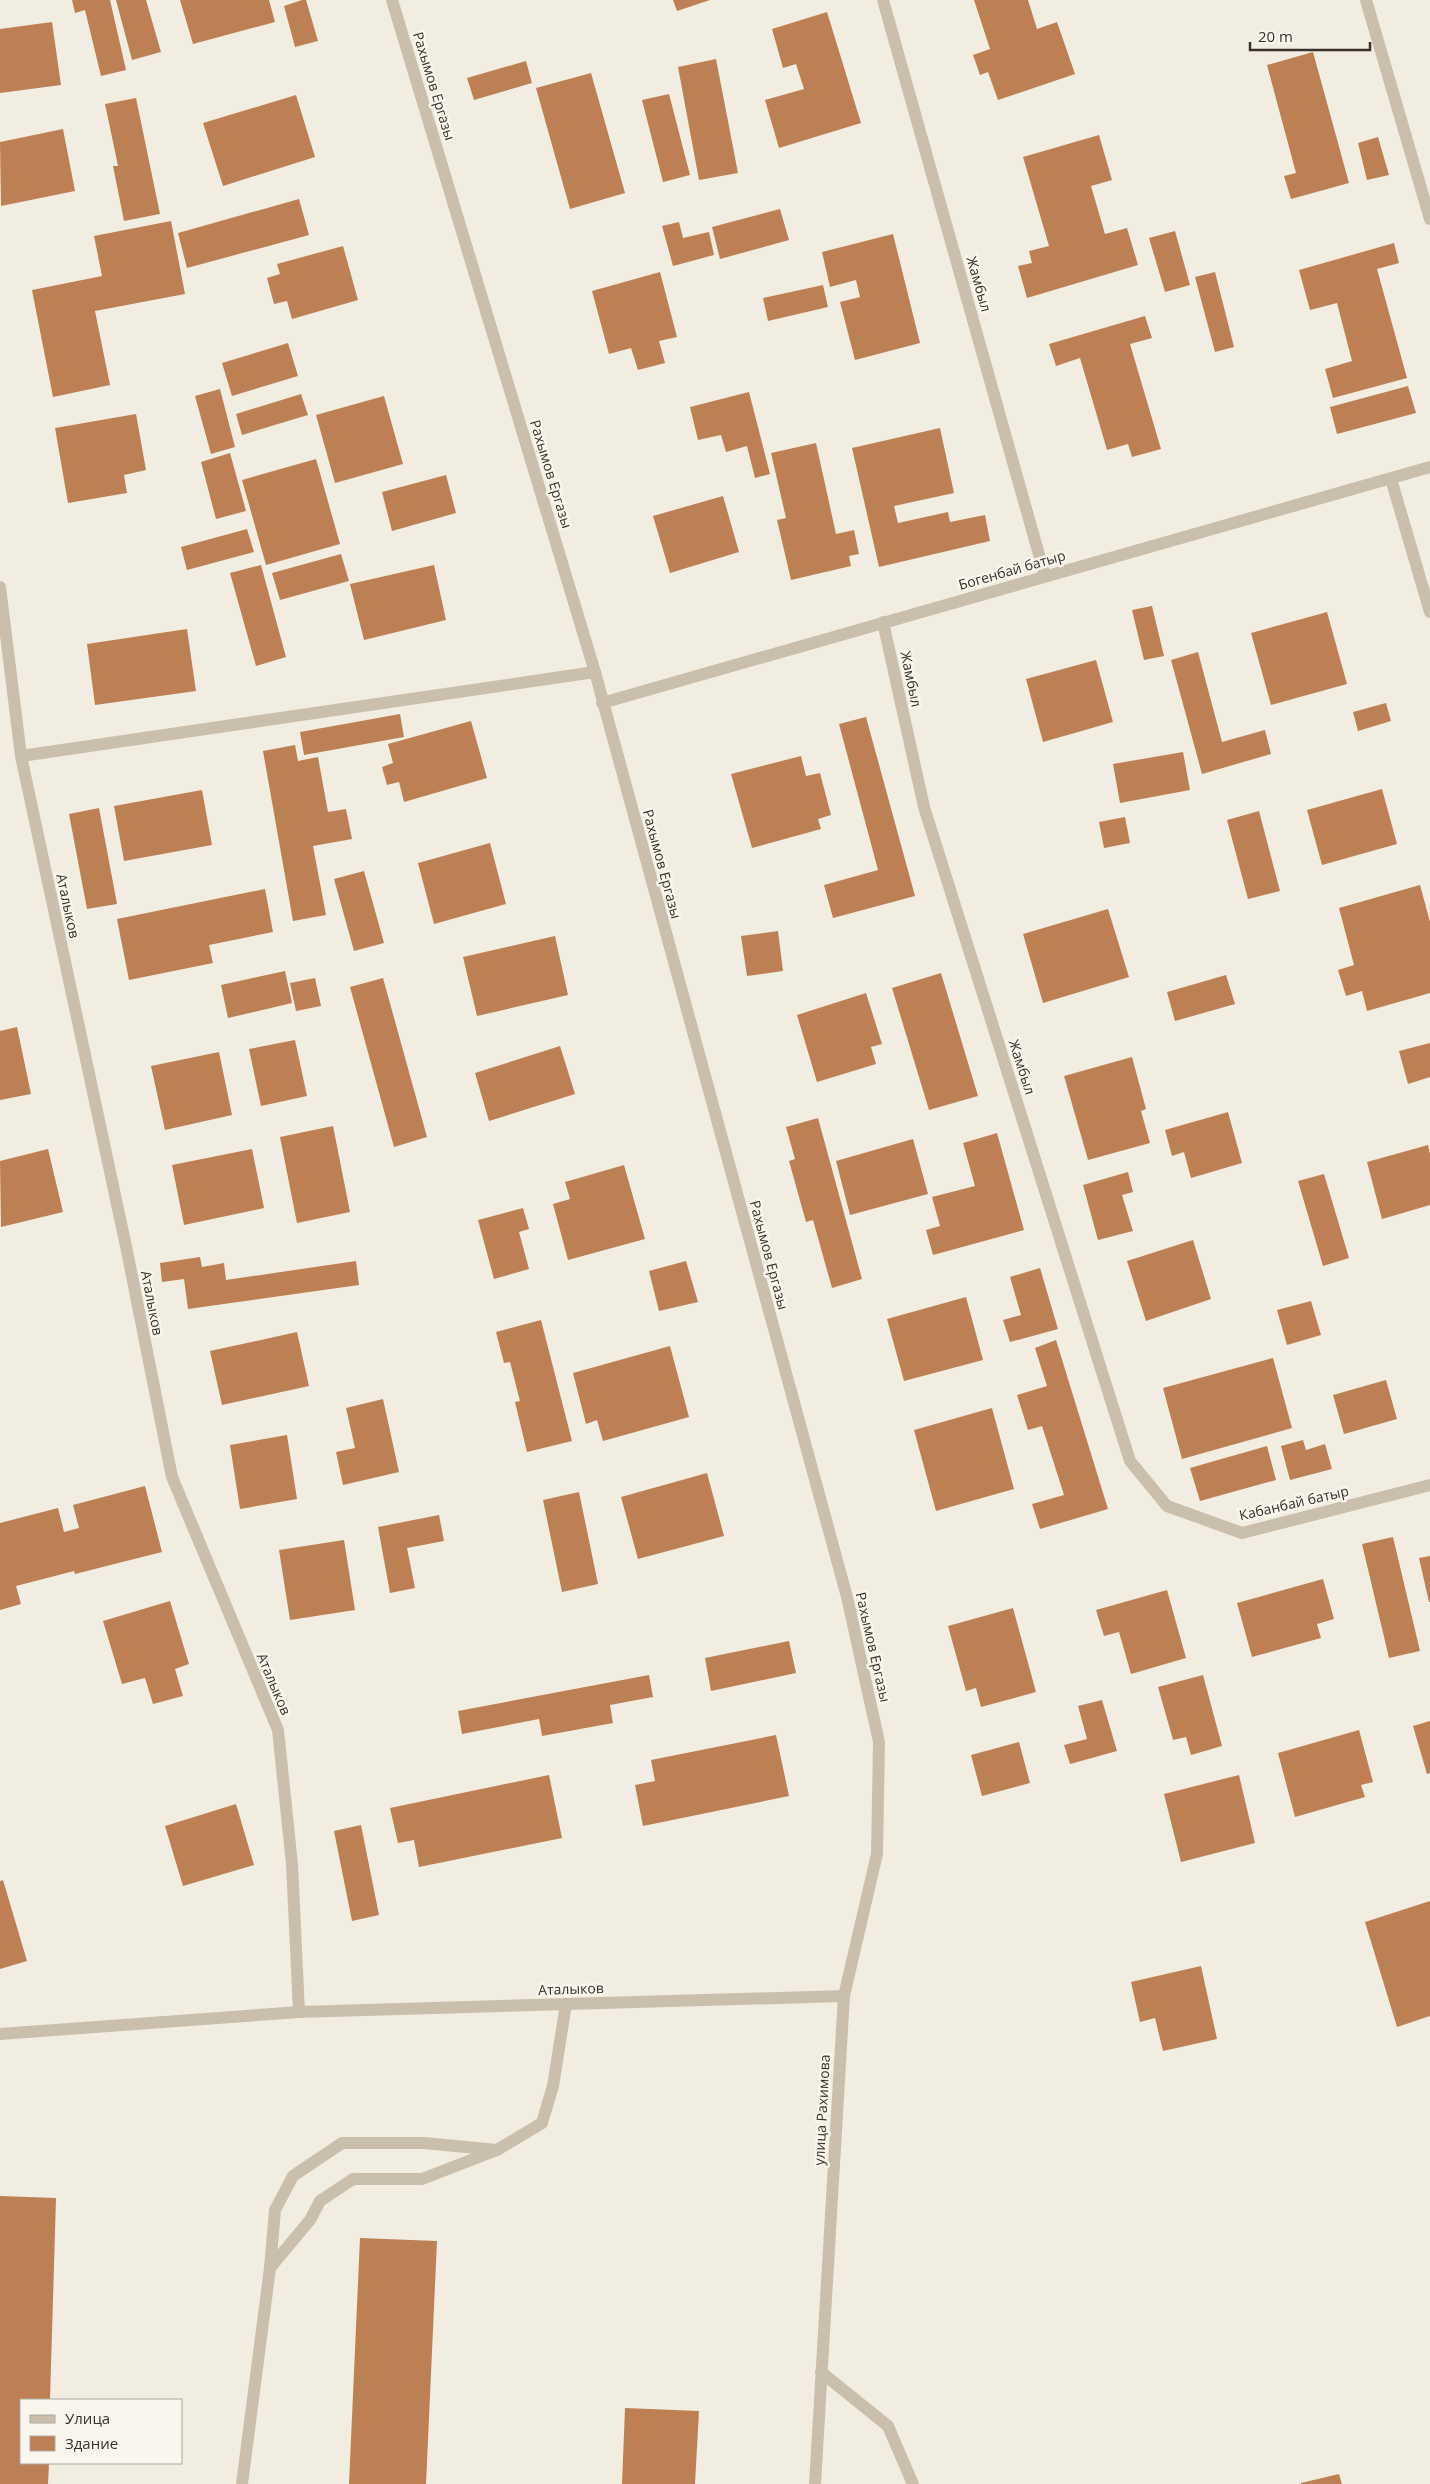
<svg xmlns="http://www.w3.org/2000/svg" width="1430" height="2484" viewBox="0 0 1430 2484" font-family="'Open Sans',sans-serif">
<rect width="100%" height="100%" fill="#f2ede1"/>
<!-- building -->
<path fill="#bd8054" d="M72,0H110L126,70L101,76L85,10L75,13Z
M116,0H146L161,52L132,60Z
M180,0H269L275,22L193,44Z
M302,0H306L318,41L295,47L284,6Z
M673,0H710L677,11Z
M974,0H1028L1037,29L1057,22L1075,74L998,100L988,72L980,75L973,55L990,49Z
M827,12L861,123L779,148L765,100L804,89L796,64L783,68L772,29Z
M52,22L61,85L0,93V29Z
M1313,52L1349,183L1291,199L1284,176L1296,173L1267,65Z
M716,59L738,173L699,180L678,67Z
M526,61L532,83L474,100L467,78Z
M591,73L625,193L570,209L536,88Z
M669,94L690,175L663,182L642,100Z
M296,95L315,157L223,186L203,123Z
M136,98L160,214L124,221L113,166H118L105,104Z
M63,129L75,191L1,206L0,142Z
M1099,135L1112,180L1091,186L1105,234L1127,228L1138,265L1027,298L1018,266L1032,263L1029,251L1049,246L1023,157Z
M1378,137L1389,175L1367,180L1358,143Z
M299,199L309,235L187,268L178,233Z
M780,209L789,240L720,259L712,227Z
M171,221L185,294L95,311L110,385L53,397L32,290L102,276L94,236Z
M679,222L683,238L709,232L714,255L673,266L662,226Z
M1175,231L1190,285L1165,292L1149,238Z
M893,234L920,343L855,360L840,302L860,297L856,280L830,287L822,252Z
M1394,243L1399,263L1377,269L1407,378L1333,398L1325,369L1352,361L1337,303L1310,310L1299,270Z
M343,246L358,300L292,319L287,301L274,304L267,278L280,274L277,264Z
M660,272L677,337L659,341L665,363L638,370L631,348L609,354L592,291Z
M1215,272L1234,347L1215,352L1195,277Z
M823,285L828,307L768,321L763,298Z
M1145,316L1152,338L1130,344L1161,449L1132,457L1128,444L1107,450L1080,358L1056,366L1049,344Z
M288,343L298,376L232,396L222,363Z
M1408,386L1416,413L1337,434L1330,407Z
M220,389L235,447L211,454L195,396Z
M749,392L770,474L755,478L747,446L726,452L721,435L698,440L690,407Z
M301,394L308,415L242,435L236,414Z
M384,396L403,464L335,483L316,415Z
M136,414L146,470L124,475L127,493L68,503L55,428Z
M940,428L954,493L894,506L898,523L948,512L950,522L985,515L990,541L879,567L852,448Z
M816,443L836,534L854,530L859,554L849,556L851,566L791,580L777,520L786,518L771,453Z
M230,453L246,511L216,519L201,462Z
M316,459L340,544L266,565L242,480Z
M446,475L456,513L392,531L382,492Z
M723,496L739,552L670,573L653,516Z
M247,529L254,552L187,570L181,547Z
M341,554L349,581L280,600L272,573Z
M261,565L286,657L256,666L230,573Z
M434,565L446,620L364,640L350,584Z
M1152,606L1164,656L1144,660L1132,610Z
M1327,612L1347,684L1271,705L1251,633Z
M187,629L196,691L95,705L87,644Z
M1198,652L1222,742L1265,730L1271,754L1202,774L1171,660Z
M1096,660L1113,722L1043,742L1026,679Z
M1386,703L1391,721L1358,731L1353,712Z
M400,714L404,737L304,755L300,732Z
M866,717L915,896L833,918L824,885L878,870L839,724Z
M471,721L487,778L404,802L399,782L387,785L382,767L393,763L388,744Z
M295,745L298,761L318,757L328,812L346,809L352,839L313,846L326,915L293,921L263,751Z
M1183,752L1190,790L1120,803L1113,764Z
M801,756L806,776L820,773L831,815L818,819L821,829L752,848L731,774Z
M1382,789L1397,844L1322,865L1307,810Z
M202,790L212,845L124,861L114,806Z
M99,808L117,904L87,909L69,814Z
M1259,811L1280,891L1248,899L1227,820Z
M1125,817L1130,843L1104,848L1099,822Z
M490,843L506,904L434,924L418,863Z
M364,871L384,943L354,951L334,879Z
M1420,885L1430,922V993L1367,1011L1362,991L1346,996L1338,970L1354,965L1339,908Z
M265,889L273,932L209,945L213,963L129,980L117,919Z
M1108,909L1129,977L1043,1003L1023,934Z
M778,931L783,971L747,976L741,936Z
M555,936L568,995L477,1016L463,957Z
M285,971L292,1003L228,1018L221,985Z
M941,973L978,1096L929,1110L892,988Z
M1226,975L1235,1004L1175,1021L1167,992Z
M315,978L321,1006L296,1011L290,983Z
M383,978L427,1137L394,1147L350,987Z
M866,993L882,1044L871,1047L876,1064L817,1082L797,1015Z
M17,1027L31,1094L0,1100V1031Z
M295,1040L307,1096L261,1106L249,1049Z
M1430,1043V1077L1408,1084L1399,1051Z
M560,1046L575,1094L489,1121L475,1073Z
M219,1052L232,1115L165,1130L151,1066Z
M1132,1057L1146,1109L1141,1111L1150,1143L1088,1160L1064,1076Z
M1228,1112L1242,1163L1191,1178L1184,1152L1172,1156L1165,1130Z
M818,1118L862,1279L832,1288L813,1220L806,1222L789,1161L795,1159L786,1127Z
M333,1126L350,1212L297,1223L280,1137Z
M997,1133L1024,1230L933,1255L926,1230L940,1226L932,1197L975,1186L963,1143Z
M913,1139L928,1194L850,1215L836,1161Z
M1428,1145L1430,1154V1205L1382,1219L1367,1162Z
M48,1149L63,1212L1,1227L0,1161Z
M252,1149L264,1208L184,1225L172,1165Z
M624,1165L645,1239L568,1260L553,1204L570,1199L565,1182Z
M1128,1172L1133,1192L1122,1195L1133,1231L1098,1240L1083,1185Z
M1324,1174L1349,1258L1323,1266L1298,1181Z
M523,1208L529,1229L519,1232L529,1269L494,1279L478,1220Z
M1193,1240L1211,1299L1146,1321L1127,1261Z
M200,1257L202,1267L224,1263L226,1280L356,1261L359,1285L188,1309L184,1279L162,1282L160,1263Z
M686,1261L698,1302L659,1311L649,1271Z
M1040,1268L1058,1329L1010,1342L1003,1320L1021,1315L1010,1277Z
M966,1297L983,1360L904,1381L887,1319Z
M1311,1301L1321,1335L1287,1345L1277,1310Z
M541,1320L572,1441L527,1452L515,1402L520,1401L510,1362L504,1363L496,1332Z
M297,1332L309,1386L222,1405L210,1351Z
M1056,1340L1108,1509L1040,1529L1032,1504L1064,1495L1042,1426L1028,1430L1017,1395L1047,1386L1035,1348Z
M670,1346L689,1417L603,1441L597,1420L586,1424L573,1373Z
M1273,1358L1292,1428L1182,1459L1163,1388Z
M1386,1380L1397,1419L1344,1434L1333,1395Z
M383,1399L399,1472L343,1485L336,1452L355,1448L346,1408Z
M992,1408L1014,1489L936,1511L914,1430Z
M287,1435L297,1499L240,1509L230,1445Z
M1303,1440L1306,1450L1325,1444L1332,1469L1290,1480L1281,1446Z
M1267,1446L1276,1480L1200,1501L1190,1468Z
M707,1473L724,1536L638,1559L621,1497Z
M145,1486L162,1552L75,1574L74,1571L16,1586L21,1604L0,1610V1523L58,1508L64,1532L79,1528L73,1505Z
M579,1492L598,1584L562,1592L543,1500Z
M439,1515L444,1541L407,1548L415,1588L390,1593L378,1527Z
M1393,1537L1420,1651L1389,1658L1362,1544Z
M344,1540L355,1610L290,1620L279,1550Z
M1430,1556V1602H1429L1419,1558Z
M1323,1579L1334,1619L1317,1624L1321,1638L1252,1657L1237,1603Z
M1167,1590L1186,1658L1131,1674L1119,1632L1104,1636L1096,1610Z
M170,1601L189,1664L175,1669L183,1696L153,1704L145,1678L122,1684L103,1621Z
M1013,1608L1036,1692L981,1707L976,1688L966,1691L948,1626Z
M789,1641L796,1673L711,1691L705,1658Z
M649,1675L653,1697L610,1705L613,1723L542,1736L539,1719L462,1734L458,1711Z
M1203,1675L1222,1746L1191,1755L1186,1737L1173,1740L1158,1687Z
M1102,1700L1117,1751L1070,1764L1064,1745L1087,1739L1078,1706Z
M1430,1721V1773L1427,1774L1413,1726Z
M1359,1730L1373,1782L1361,1785L1365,1797L1295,1817L1278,1753Z
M776,1735L789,1796L643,1826L635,1785L655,1781L651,1760Z
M1019,1742L1030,1783L982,1796L971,1755Z
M549,1775L562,1838L419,1867L414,1840L398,1843L390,1808Z
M1239,1775L1255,1843L1181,1862L1164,1794Z
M236,1804L254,1865L183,1886L165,1826Z
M361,1825L379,1915L352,1921L334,1831Z
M3,1880L27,1961L0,1969V1881Z
M1430,1901V2016L1397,2027L1365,1922Z
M1201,1966L1217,2039L1163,2051L1155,2018L1140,2022L1131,1982Z
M0,2196L56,2198L50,2400H21V2463H49L48,2484H0Z
M360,2238L437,2241L426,2484H349Z
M625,2408L699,2411L695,2484H622Z
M1339,2474L1342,2484H1301V2483Z"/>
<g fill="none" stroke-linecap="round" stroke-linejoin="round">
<!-- service -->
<path stroke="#cabfad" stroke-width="12" d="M270,2268L310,2220L320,2201L353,2179H422L497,2150L542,2123L553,2086L566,2004
M821,2372L888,2426L913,2484
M242,2484L270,2268L275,2210L293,2176L342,2143H424L497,2150"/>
<!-- minor -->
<path stroke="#cabfad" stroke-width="12" d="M883,0L1045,576
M1366,0L1430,219
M1391,479L1430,612
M0,587L21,756L127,1251L172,1477L278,1730L292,1864L299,2012
M883,622L924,807L1130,1461L1167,1506L1242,1533L1430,1485
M21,756L595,672
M0,2034L299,2012L844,1996"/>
<!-- tertiary -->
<path stroke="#cabfad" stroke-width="12" d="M392,0L595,672L847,1597L879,1742L877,1854L844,1996L815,2484
M602,703L1430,467"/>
</g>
<g text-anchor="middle" stroke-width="5" stroke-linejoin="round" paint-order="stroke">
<!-- street labels -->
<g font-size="14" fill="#39322b" stroke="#f9f6ee">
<text transform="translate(434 86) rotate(73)" y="5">Рахымов Ергазы</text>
<text transform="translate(979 284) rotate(74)" y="5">Жамбыл</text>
<text transform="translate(551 474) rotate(73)" y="5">Рахымов Ергазы</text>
<text transform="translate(1012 570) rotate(-16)" y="5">Богенбай батыр</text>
<text transform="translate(911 679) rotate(78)" y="5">Жамбыл</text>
<text transform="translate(662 864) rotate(75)" y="5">Рахымов Ергазы</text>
<text transform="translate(68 906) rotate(78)" y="5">Аталыков</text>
<text transform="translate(1022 1067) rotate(72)" y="5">Жамбыл</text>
<text transform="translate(769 1255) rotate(75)" y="5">Рахымов Ергазы</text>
<text transform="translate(152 1303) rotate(79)" y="5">Аталыков</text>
<text transform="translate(1294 1503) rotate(-13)" y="5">Кабанбай батыр</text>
<text transform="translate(873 1647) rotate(77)" y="5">Рахымов Ергазы</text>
<text transform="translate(274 1684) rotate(67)" y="5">Аталыков</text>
<text transform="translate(571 1989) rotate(-2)" y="5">Аталыков</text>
<text transform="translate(822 2110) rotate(-87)" y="5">улица Рахимова</text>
</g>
</g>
<!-- legend -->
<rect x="20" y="2399" width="162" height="65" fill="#f9f6ee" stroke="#aca8a0"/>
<rect x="30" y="2415" width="25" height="8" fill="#cabfad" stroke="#aca8a0"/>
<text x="65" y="2424" font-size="15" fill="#39322b">Улица</text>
<rect x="30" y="2436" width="25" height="15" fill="#bd8054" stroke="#aca8a0"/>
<text x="65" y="2449" font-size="15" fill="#39322b">Здание</text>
<!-- scale -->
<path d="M1250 42v8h120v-8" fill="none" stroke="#39322b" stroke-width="2.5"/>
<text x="1258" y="42" font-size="15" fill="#39322b" stroke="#f9f6ee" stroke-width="4" paint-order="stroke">20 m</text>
</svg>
